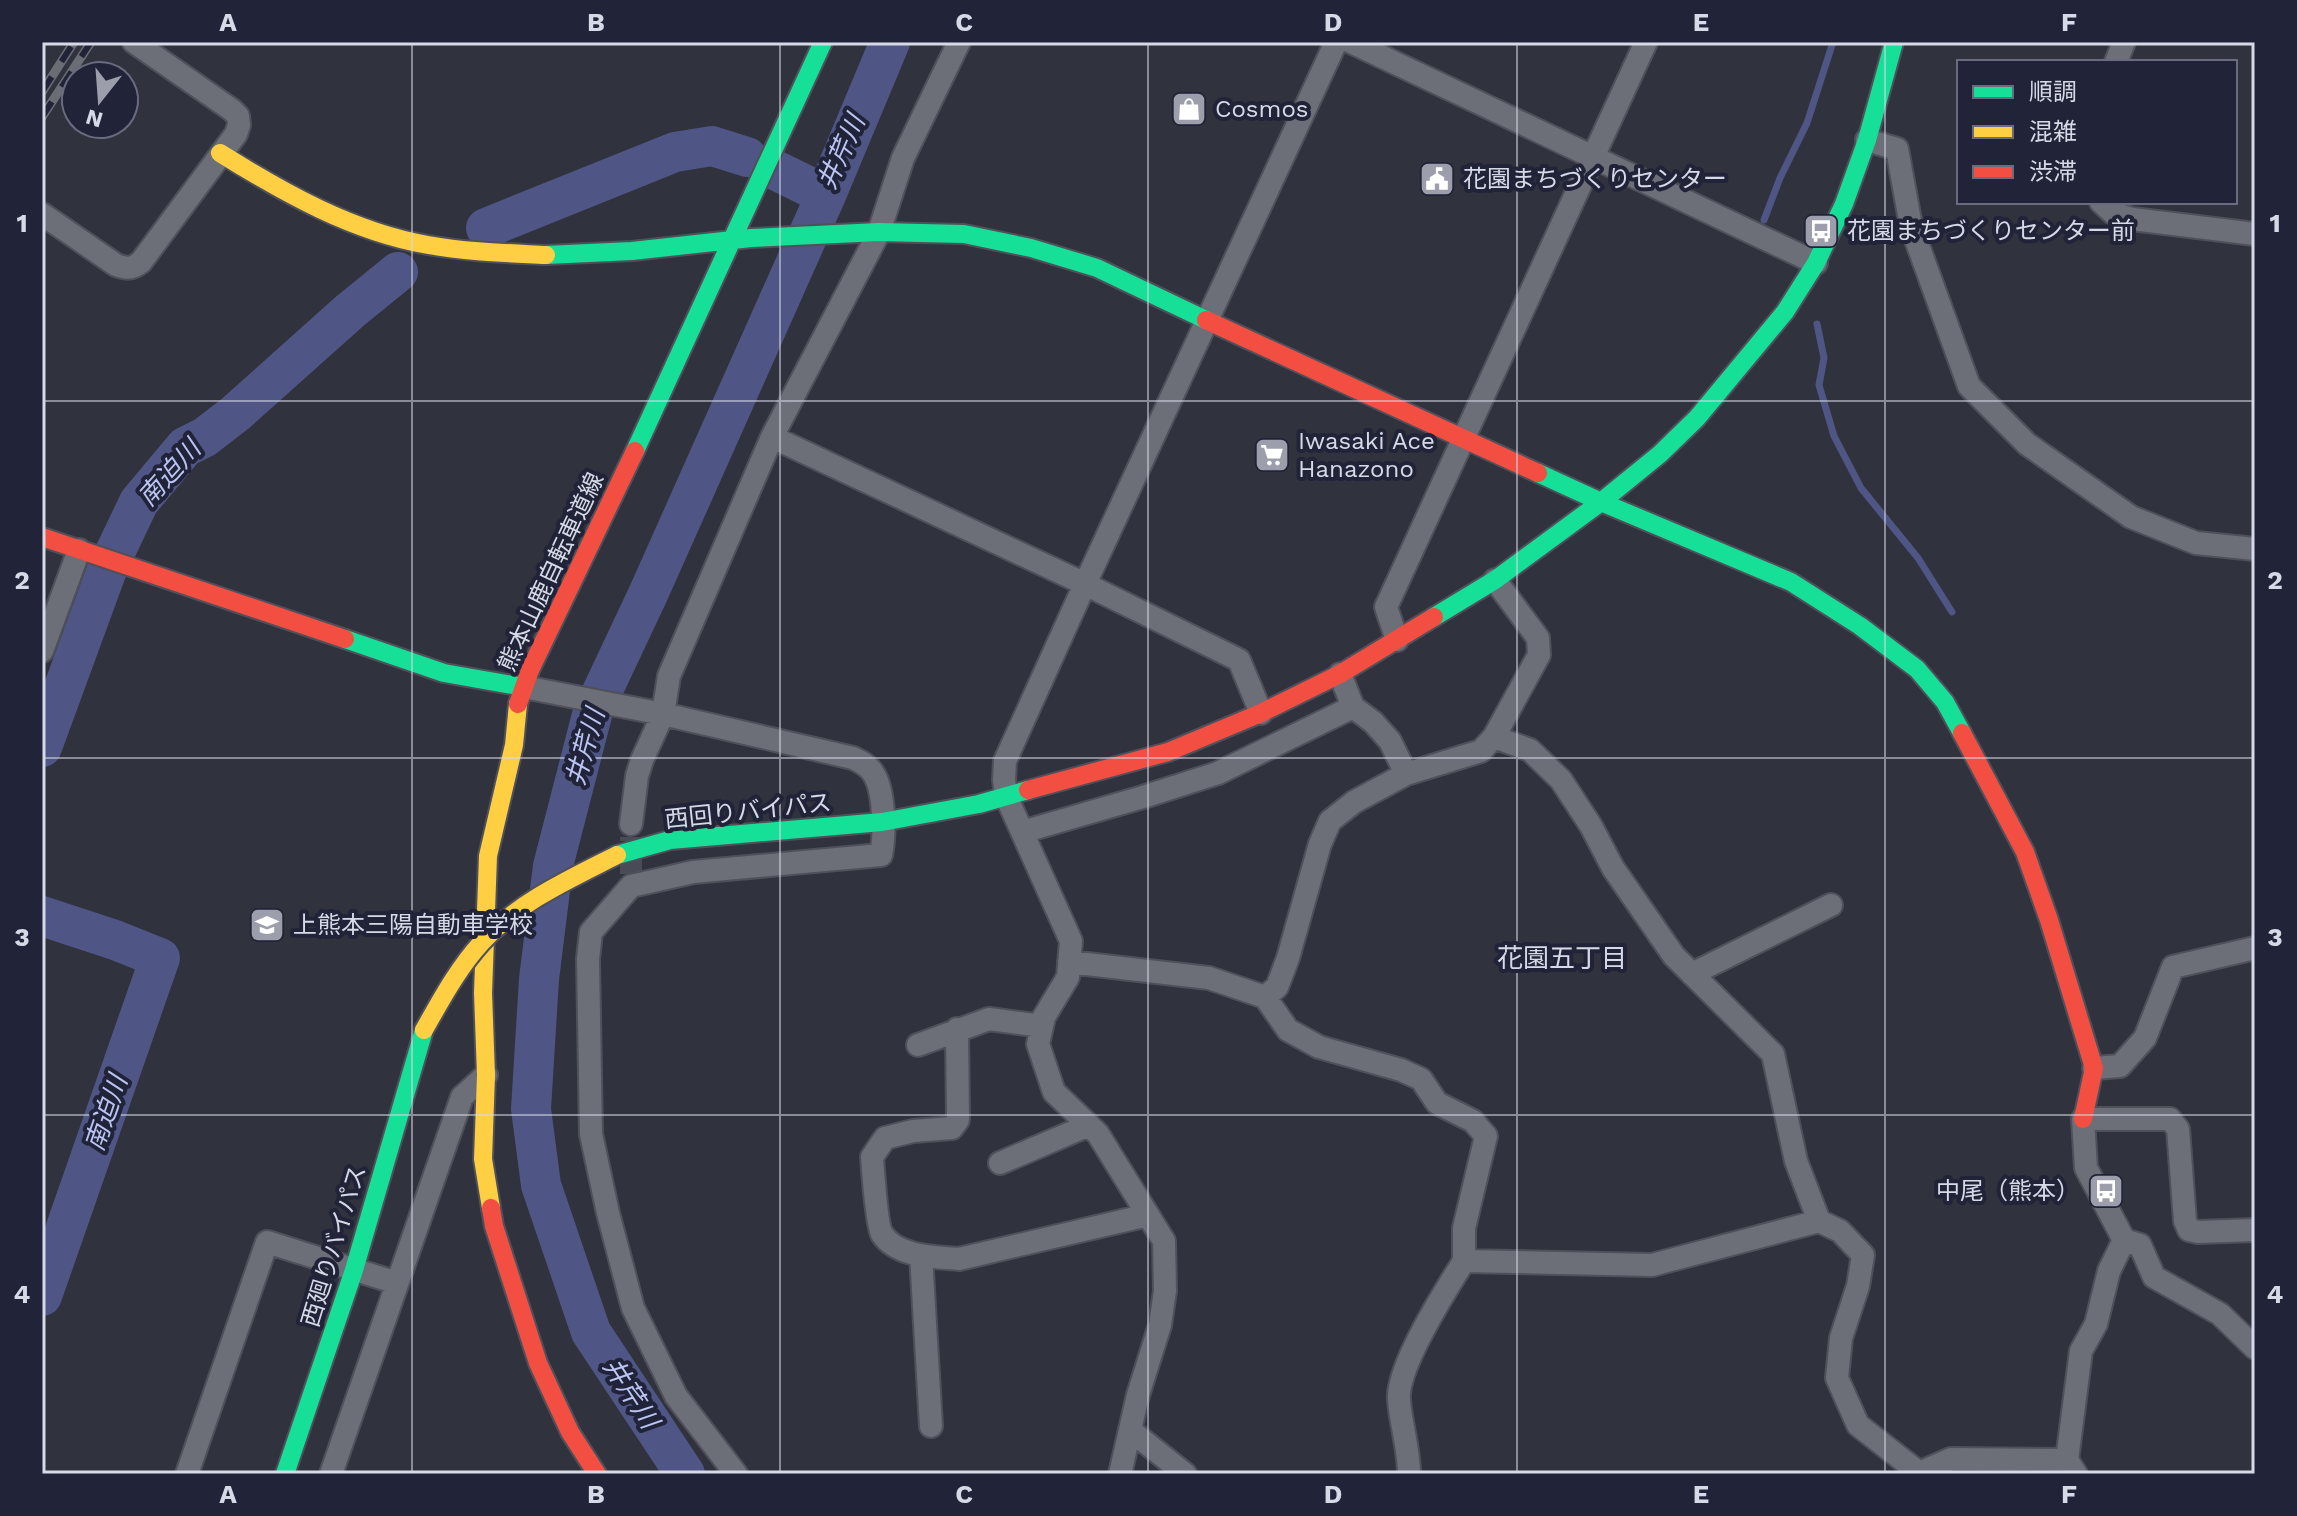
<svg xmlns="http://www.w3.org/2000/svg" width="2297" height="1516" viewBox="0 0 2297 1516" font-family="'Work Sans','Noto Sans JP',sans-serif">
<rect width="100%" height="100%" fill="#30323d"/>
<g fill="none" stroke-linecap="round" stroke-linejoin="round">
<!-- stream -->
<path stroke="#4f5584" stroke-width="7" d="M1764,220L1780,178L1807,123L1833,42
M1817,324L1824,358L1819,385L1834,436L1861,488L1918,558L1952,612"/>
<!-- river -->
<path stroke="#4f5584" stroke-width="40" d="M777,171L826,195
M486,228L675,152L712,146L747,157
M42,747L108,567L139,502L185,447L205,437L236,413L350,311L398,272
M42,916L115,940L160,958L42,1296
M685,1474L591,1332L541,1185L531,1109L539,979L553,866L593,711L649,592L826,195L890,42"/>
<!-- street-tunnel -->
<path stroke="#494b56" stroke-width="22" stroke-dasharray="22 11" stroke-linecap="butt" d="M631,874V837"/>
<!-- street casing -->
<g stroke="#4f505a" stroke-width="26">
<path id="street" d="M1351,42L1816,263
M2116,62L2124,42
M1867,140L1897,149L1911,226L1969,386L2027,444L2131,517L2196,543L2255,549
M2101,202L2113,213L2132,219L2255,234
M42,214L116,265C127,269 132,269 141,262L236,134L239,125L238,116L232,110L134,42
M772,437L1085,584L1239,660L1261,713
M1397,640L1386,607L1646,42
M42,651L79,550
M1340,674L1353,707L1373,722L1390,741L1406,774
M524,687L663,714L853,758C861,762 868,765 873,773C885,790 885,836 881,855L693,872L631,886L591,932L588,959L591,1134L608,1213L633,1308L676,1396L736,1474
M1494,737L1530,750L1561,780L1591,826L1613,868L1674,956L1773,1054L1796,1161L1819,1221
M631,824L637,776L642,760L663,714L669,676L772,437L879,232L903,158L959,42
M1022,832L1143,797L1218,773L1353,707
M1069,962L1209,978L1265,997L1288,1030L1319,1047L1401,1070L1421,1079L1437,1103L1473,1121L1486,1136L1464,1228V1261
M1692,974L1831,905
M1265,997L1277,987L1288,958L1320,844L1330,821L1354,802L1406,774L1481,751L1494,737L1539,655L1538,638L1495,580
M957,1029L958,1120L952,1128L913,1131L885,1138L872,1157C873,1171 877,1226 882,1234C897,1257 935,1257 959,1259L1148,1215
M918,1045L989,1019L1042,1026
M2094,1068L2120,1066L2145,1038L2173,967L2255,948
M1000,1163L1089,1125
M2124,1240L2140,1245L2154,1277L2220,1314L2255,1348
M921,1255L931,1426
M1130,1430L1185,1474
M187,1474L267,1242L397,1283
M331,1474L462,1097L486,1075
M1120,1474L1138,1395L1160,1325L1165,1291L1164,1241L1098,1134L1054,1092L1038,1044L1044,1017L1068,977L1071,941L1006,796L1004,780L1005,761L1085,584L1336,42
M1409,1474C1409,1449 1401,1425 1399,1400C1396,1368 1445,1291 1464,1261L1652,1265L1819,1221L1840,1231L1863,1255L1858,1286L1841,1338L1837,1378L1858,1425L1918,1472
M1917,1474L1951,1459L2067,1460
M2076,1474L2067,1460L2081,1351L2096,1324L2109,1271L2124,1240L2086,1168L2083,1119H2170L2178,1129L2185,1221L2189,1230L2198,1232L2255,1230"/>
</g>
<!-- fast casing -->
<g stroke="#4f505a" stroke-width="22">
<path id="fast" d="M546,255L632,251L751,238L879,232L964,234L1031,248L1097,268L1206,320
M635,451L823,42
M1538,473L1601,502L1791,582L1860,626L1917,669L1945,702L1962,733
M1434,617L1495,580L1601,502L1660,454L1697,418L1785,312L1816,263L1844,204L1867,140L1894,42
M345,639L444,673L524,687
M617,855L670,840L882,822L979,804L1028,790
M285,1474L354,1270L424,1030"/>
</g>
<!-- slow casing -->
<g stroke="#4f505a" stroke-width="22">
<path id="slow" d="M220,153C284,193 353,232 428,245C467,252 507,253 546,255
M491,1208L483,1159L486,1075L483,993L488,856L514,745L518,704"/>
</g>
<!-- jam casing -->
<g stroke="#4f505a" stroke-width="22">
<path id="jam" d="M1206,320L1538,473
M42,537L345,639
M518,704L530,670L635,451
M1962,733L2025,852L2049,920L2094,1068L2083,1119
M1028,790L1168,752L1261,713L1340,674L1434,617
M491,1208L494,1226L538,1363L570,1432L597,1474"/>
</g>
<!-- street -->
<use href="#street" stroke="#6c6e78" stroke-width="22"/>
<!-- fast -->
<use href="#fast" stroke="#16e098" stroke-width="18"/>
<!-- slow -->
<use href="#slow" stroke="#ffcf43" stroke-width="18"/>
<!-- jam -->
<use href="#jam" stroke="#f24e42" stroke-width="18"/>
<!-- rail casing -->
<g stroke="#6b6d74" stroke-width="9">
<path id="rail" d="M42,92L74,42
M42,117L91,42"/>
</g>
<!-- rail -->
<use href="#rail" stroke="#212438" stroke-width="6" stroke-dasharray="18" stroke-linecap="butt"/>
<!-- slow-bridge casing -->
<g stroke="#4f505a" stroke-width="22" stroke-linecap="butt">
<path id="slow-bridge" d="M424,1030C441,1000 458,968 482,942C518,902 570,879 617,855"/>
</g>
<!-- slow-bridge -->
<use href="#slow-bridge" stroke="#ffcf43" stroke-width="18"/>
</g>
<!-- grid -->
<path fill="none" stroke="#d6d9e6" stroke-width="2" stroke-opacity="0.55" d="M412,42V1474M780,42V1474M1148,42V1474M1517,42V1474M1885,42V1474M42,401H2255M42,758H2255M42,1115H2255"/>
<!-- icons -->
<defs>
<g id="shop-square" transform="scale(1.8)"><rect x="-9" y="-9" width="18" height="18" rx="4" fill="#9c9fab" stroke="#212438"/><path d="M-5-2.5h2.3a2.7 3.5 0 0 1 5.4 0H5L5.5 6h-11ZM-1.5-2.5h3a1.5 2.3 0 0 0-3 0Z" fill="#fff"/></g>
<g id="civic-square" transform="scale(1.8)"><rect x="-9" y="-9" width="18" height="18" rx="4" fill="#9c9fab" stroke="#212438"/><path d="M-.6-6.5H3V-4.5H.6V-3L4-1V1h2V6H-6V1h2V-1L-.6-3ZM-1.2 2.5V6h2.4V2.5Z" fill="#fff"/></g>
<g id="bus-square" transform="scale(1.8)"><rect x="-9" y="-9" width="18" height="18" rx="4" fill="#9c9fab" stroke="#212438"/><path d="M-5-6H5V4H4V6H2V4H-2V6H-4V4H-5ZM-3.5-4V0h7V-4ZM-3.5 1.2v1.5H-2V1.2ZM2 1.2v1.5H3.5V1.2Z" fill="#fff"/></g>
<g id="supermarket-square" transform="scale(1.8)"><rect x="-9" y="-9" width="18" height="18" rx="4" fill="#9c9fab" stroke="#212438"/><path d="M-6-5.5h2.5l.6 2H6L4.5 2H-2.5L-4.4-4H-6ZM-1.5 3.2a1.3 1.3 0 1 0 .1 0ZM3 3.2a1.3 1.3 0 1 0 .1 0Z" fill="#fff"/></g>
<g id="school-square" transform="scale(1.8)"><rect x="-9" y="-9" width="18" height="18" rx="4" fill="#9c9fab" stroke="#212438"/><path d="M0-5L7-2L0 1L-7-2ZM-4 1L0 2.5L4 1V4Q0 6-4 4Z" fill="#fff"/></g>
</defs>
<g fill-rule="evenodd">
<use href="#shop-square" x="1189" y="109"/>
<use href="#civic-square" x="1437" y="179"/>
<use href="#bus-square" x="1821" y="231"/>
<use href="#supermarket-square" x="1272" y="455"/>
<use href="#school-square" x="267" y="925"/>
<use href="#bus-square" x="2106" y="1191"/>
</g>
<g text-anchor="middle" stroke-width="8" stroke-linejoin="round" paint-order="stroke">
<!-- poi labels -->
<g font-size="24" fill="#d6d9e6" stroke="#212438" text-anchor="start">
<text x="1215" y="117">Cosmos</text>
<text x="1463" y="187">花園まちづくりセンター</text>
<text x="1847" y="239">花園まちづくりセンター前</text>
<text x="1298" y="449">Iwasaki Ace<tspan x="1298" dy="28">Hanazono</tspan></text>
<text x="293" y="933">上熊本三陽自動車学校</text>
<text x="2080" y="1199" text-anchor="end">中尾（熊本）</text>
</g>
<!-- street labels -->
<g font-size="24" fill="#d6d9e6" stroke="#212438">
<text transform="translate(551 572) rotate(-65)" y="8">熊本山鹿自転車道線</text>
<text transform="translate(748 811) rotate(-6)" y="8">西回りバイパス</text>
<text transform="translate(334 1246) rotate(-73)" y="8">西廻りバイパス</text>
</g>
<!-- water labels -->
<g font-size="26" font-style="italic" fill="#bbc4f2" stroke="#212438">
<text transform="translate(841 152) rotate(-66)" y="9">井芹川</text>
<text transform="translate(169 473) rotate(-48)" y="9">南迫川</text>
<text transform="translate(585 747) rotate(-74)" y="9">井芹川</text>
<text transform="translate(106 1113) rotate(-71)" y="9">南迫川</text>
<text transform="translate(631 1393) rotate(57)" y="9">井芹川</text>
</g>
<!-- neighbourhood labels -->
<g font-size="26" fill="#d6d9e6" stroke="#212438">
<text x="1562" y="967">花園五丁目</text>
</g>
</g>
<!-- border -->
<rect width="2297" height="1516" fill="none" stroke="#212438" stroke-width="88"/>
<!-- legend -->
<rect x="1957" y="60" width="280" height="144" fill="#212438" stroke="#696c7e" stroke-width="2"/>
<rect x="1973" y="86" width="40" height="12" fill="#16e098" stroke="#696c7e" stroke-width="2"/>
<text x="2029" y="100" font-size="24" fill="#d6d9e6">順調</text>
<rect x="1973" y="126" width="40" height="12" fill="#ffcf43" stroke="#696c7e" stroke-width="2"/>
<text x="2029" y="140" font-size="24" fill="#d6d9e6">混雑</text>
<rect x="1973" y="166" width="40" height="12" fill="#f24e42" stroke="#696c7e" stroke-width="2"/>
<text x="2029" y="180" font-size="24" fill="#d6d9e6">渋滞</text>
<!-- north arrow -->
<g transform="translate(100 100) rotate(197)"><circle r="38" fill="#212438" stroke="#696c7e" stroke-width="2"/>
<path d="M0-6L14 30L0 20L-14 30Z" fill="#9c9fab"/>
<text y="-12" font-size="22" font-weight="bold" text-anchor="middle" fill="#d6d9e6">N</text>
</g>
<rect x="44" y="44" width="2209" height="1428" fill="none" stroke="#d6d9e6" stroke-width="3"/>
<g font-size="26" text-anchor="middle" font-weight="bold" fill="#d6d9e6">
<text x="228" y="31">A</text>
<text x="596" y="31">B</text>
<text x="964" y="31">C</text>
<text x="1333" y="31">D</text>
<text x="1701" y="31">E</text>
<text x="2069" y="31">F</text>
<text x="22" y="232">1</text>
<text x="2275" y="232">1</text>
<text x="22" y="589">2</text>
<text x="2275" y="589">2</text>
<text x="22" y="946">3</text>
<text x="2275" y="946">3</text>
<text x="22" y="1303">4</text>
<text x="2275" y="1303">4</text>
<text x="228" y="1503">A</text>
<text x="596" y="1503">B</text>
<text x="964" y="1503">C</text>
<text x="1333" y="1503">D</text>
<text x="1701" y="1503">E</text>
<text x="2069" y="1503">F</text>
</g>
</svg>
